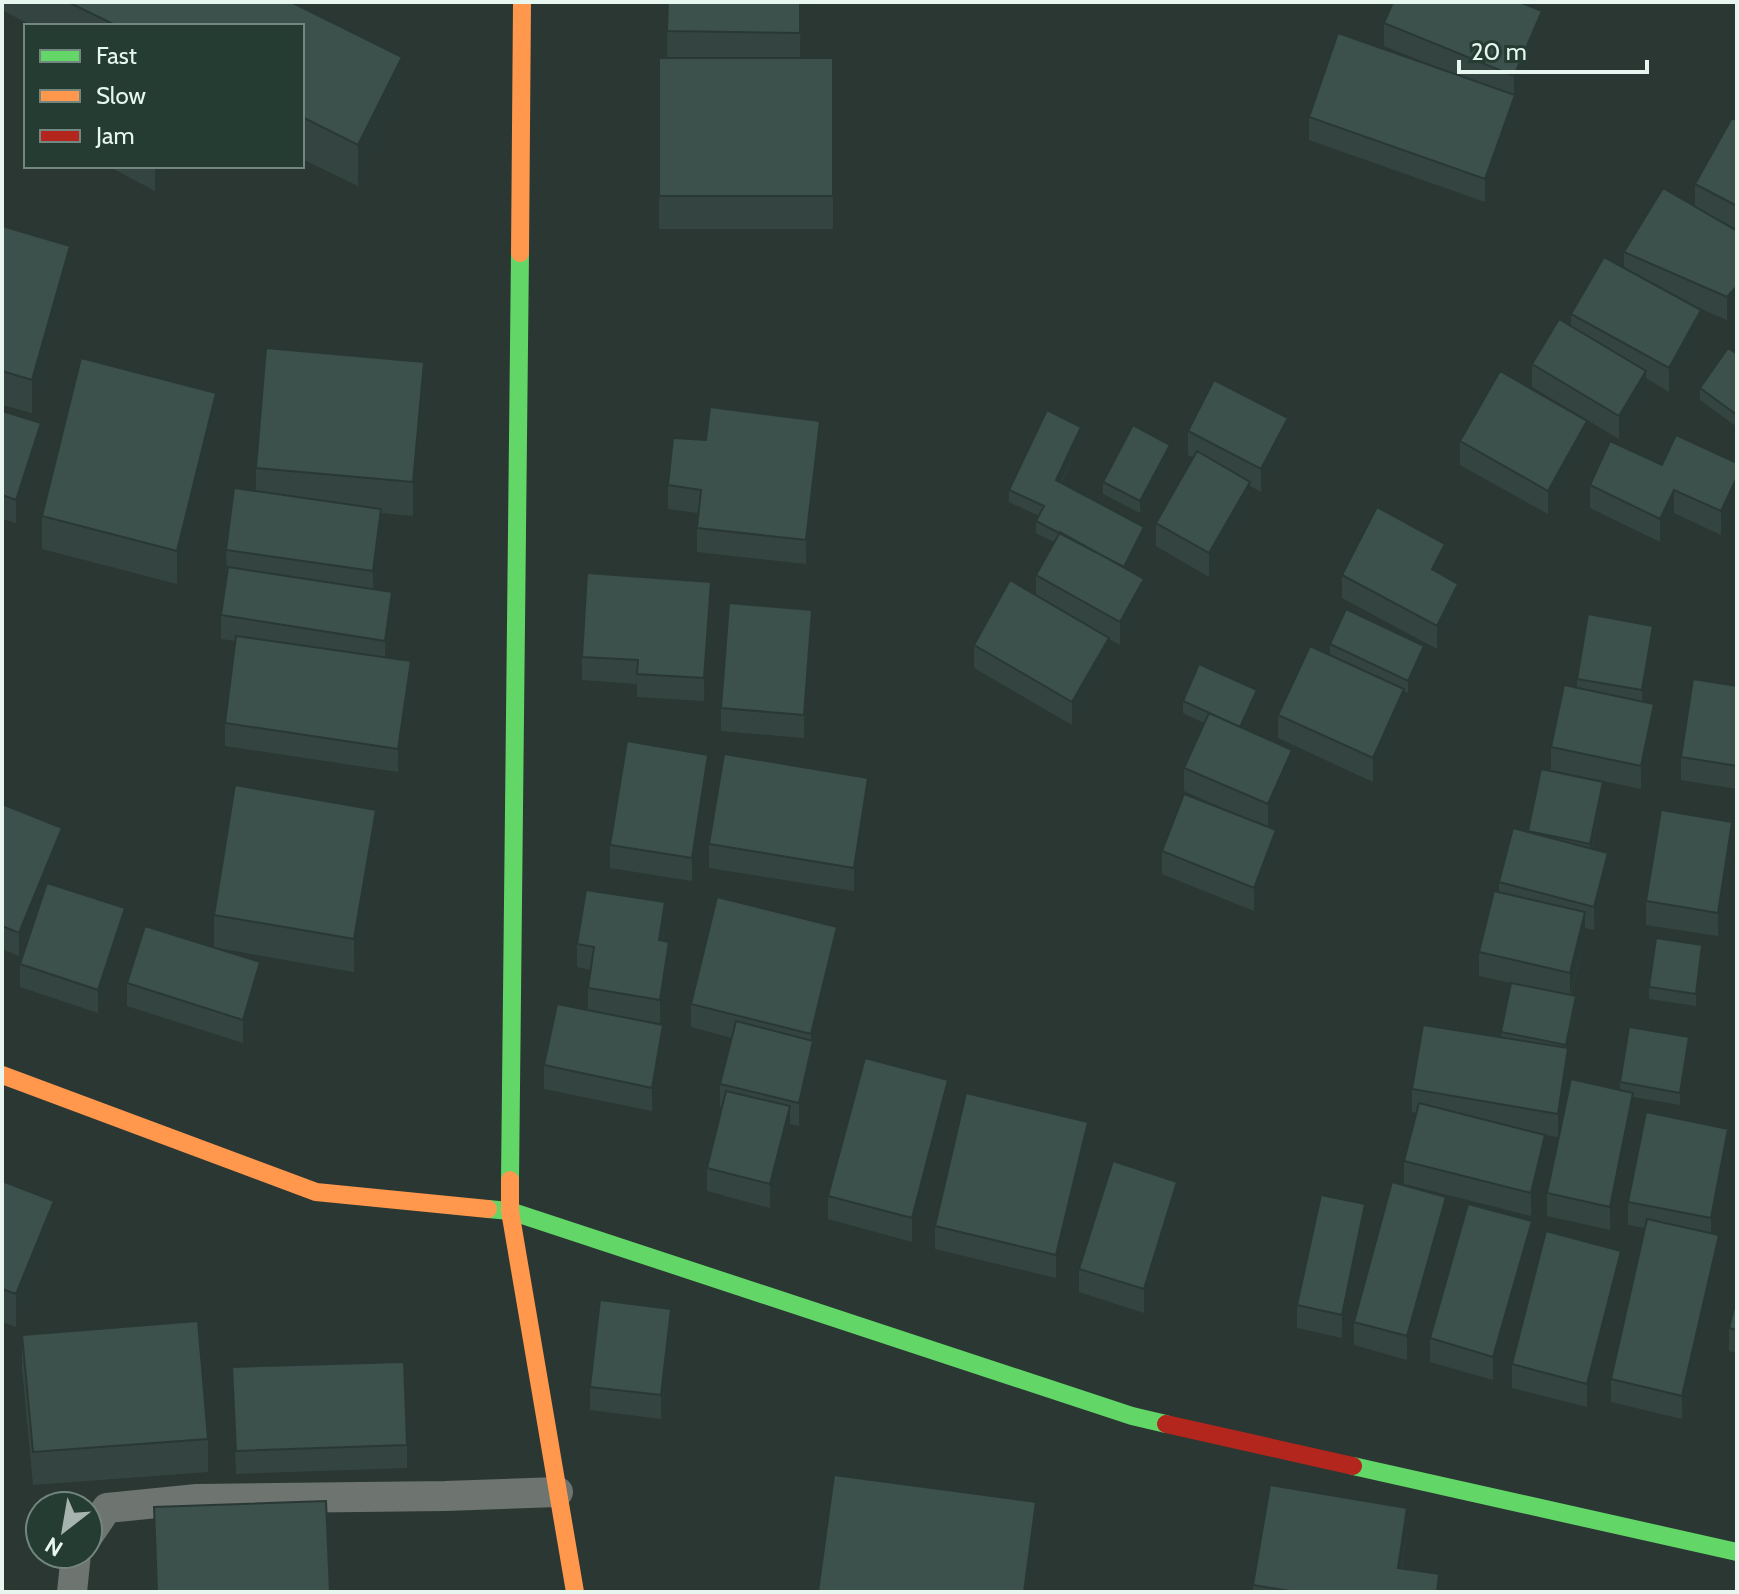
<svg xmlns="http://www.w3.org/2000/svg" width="1739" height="1594" viewBox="0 0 1739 1594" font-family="Cabin,sans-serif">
<rect width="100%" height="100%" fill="#2a3732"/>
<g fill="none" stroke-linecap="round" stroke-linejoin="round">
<!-- lane -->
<path stroke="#6e746f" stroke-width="30" d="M88,1536L107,1508L197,1499L445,1496L558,1492
M72,1592L76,1554"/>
<!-- fast -->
<path stroke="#63d668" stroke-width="18" d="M510,1180L520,253
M488,1209L510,1211L1132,1416L1166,1424
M1353,1466L1737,1552"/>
<!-- slow -->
<path stroke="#ff974d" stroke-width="18" d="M520,253L522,2
M2,1075L316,1192L488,1209
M510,1180V1211L575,1592"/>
<!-- jam -->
<path stroke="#b3261e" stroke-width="18" d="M1166,1424L1353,1466"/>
</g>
<!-- wall -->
<path fill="#344541" d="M2,2H291L402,98L358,186L302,159V26H33L2,10Z
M668,2H801L800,58H833V229H659V58H667Z
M1384,23L1542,35L1515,99V118L1485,202L1309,140V117L1434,66L1384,46Z
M1737,121V229L1702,211L1737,231V309L1727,320L1687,303L1701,334L1669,392L1646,378V394L1619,439L1532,387V364L1571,327V314L1624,268V252L1695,207V184Z
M108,166H169L155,191Z
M2,226L70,279L32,413L2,405Z
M1737,354V427L1700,400V388Z
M424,395L413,516L381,513V533L374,589L392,615L386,658L411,685L398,772L225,746V723L236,641L221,639V615L227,574L226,550L256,491V468Z
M2,411L41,446L16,523L2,519Z
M216,426L177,584L42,549V516Z
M1188,431L1288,441L1261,492L1250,486V505L1209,577L1156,546V523L1193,457L1188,455Z
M1081,439L1061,483L1144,539L1128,570L1144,603L1120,645L1109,639V661L1072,725L974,668V645L1036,595V575L1054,542L1036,533V521L1039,516L1009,502V490Z
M706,440L820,444L806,564L697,552V528L698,513L668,509V485Z
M1460,441L1587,445L1548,514L1460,465Z
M1170,457L1140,513L1103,494V482Z
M1737,463L1721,535L1674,513L1660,542L1590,508V485L1662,465Z
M1445,567L1441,575L1458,607L1437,649L1342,598V575Z
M711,605L704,701L637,697V684L582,680V657Z
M812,633L804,738L721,731V708Z
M1653,638L1642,702L1654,727L1641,789L1551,770V747L1577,688V679Z
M1330,644L1424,658L1408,693L1404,691V712L1373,782L1278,738V715L1330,655Z
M1737,686V789L1681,780V757Z
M1183,701L1257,702L1245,729L1292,773L1268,827L1276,854L1254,911L1162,874V851L1247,819L1184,791V768L1204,723L1183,713Z
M708,778L692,881L610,868V845Z
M1603,794L1592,849L1608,876L1594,930L1585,928V935L1571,995L1576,1008L1568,1048V1072L1558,1137L1545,1135V1158L1531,1216L1404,1184V1161L1416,1113L1412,1112V1089L1501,1037L1511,983L1479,976V952L1499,892V882L1528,832Z
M868,801L854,891L709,868V844Z
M2,804L62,852L49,883L125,931L98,1013L20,987V964L38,912L19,956L2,949Z
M376,843L354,972L217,948L260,985L243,1043L127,1006V983L214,947V915Z
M1732,845L1718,936L1646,925V901Z
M665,925L663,941L669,965L660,1023L628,1018L663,1048L652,1111L544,1089V1065L588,1010V988L591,970L577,967V944Z
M837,950L813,1045V1064L799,1126L790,1124V1129L770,1208L707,1191V1168L722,1107H720V1084L732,1038L691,1027V1004Z
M1702,957L1696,1006L1649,999V987Z
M1689,1049L1680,1105L1633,1097V1116L1610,1230L1547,1216V1193L1620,1090V1082Z
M948,1104L912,1242L828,1219V1196Z
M1088,1145L1056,1278L935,1249V1226Z
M1728,1152L1712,1234L1719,1259L1682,1419L1611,1402V1379L1645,1228L1628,1225V1202Z
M2,1181L54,1234L16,1327L2,1322Z
M1177,1205L1144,1313L1079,1292V1269Z
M1446,1220L1407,1360L1354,1345V1322Z
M1365,1227L1342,1338L1297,1328V1305Z
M1532,1245L1493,1380L1430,1362V1338Z
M1621,1274L1587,1407L1512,1388V1364Z
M1737,1296V1353L1729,1351V1328Z
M671,1332L661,1419L590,1410V1387Z
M22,1335L208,1439V1472L33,1485L22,1368Z
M232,1367L407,1445V1468L236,1474Z
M154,1507L330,1592H156Z
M1407,1531L1402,1568L1439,1592H1253V1585Z"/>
<!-- shaded-wall -->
<path fill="#2a3835" d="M1542,11V35L1515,99V118L1485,202V179L1514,96V76Z
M402,57V98L358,186V145Z
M156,166H169L155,191V168Z
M70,246V279L32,413V380Z
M1737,286V309L1727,320V297Z
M1701,310V334L1669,392V368Z
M424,362V395L413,516V482Z
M1646,371V394L1619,439V416Z
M216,393V426L177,584V551Z
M1288,418V441L1261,492V469Z
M820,421V444L806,564V540Z
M1587,421V445L1548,514V491Z
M41,423V446L16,523V500Z
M1081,427V439L1056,492V480Z
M1170,445V457L1140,513V501Z
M1737,477V500L1721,535V511Z
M1250,482V505L1209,577V553Z
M1674,490V513L1660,542V519Z
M381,509V533L373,595V571Z
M1144,527V539L1124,579V567Z
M1445,544V567L1432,593V569Z
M1144,579V603L1120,645V622Z
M711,582V605L704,701V678Z
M1458,584V607L1437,649V626Z
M392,592V615L385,664V641Z
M812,610V633L804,738V715Z
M1653,626V638L1642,702V690Z
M1109,638V661L1072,725V702Z
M1424,646V658L1408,693V681Z
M411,661V685L398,772V749Z
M1404,689V712L1373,782V758Z
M1257,690V702L1240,739V727Z
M1654,704V727L1641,789V766Z
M1292,750V773L1268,828V804Z
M708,755V778L692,881V858Z
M868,778V801L854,891V868Z
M1603,782V794L1590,856V844Z
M376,810V843L354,972V939Z
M1732,822V845L1718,936V913Z
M62,828V852L19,956V933Z
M1276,830V854L1254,911V888Z
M1608,853V876L1594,930V907Z
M665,902V925L659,963V940Z
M125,908V931L98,1013V990Z
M1585,912V935L1570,996V973Z
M837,927V950L813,1045V1064L799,1126V1103L811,1053V1034Z
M669,942V965L660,1023V1000Z
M1702,945V957L1696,1006V994Z
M260,962V985L243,1043V1020Z
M1576,996V1008L1566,1057V1045Z
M663,1025V1048L652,1111V1088Z
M1689,1037V1049L1680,1105V1093Z
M1568,1048V1072L1558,1137V1114Z
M948,1080V1104L912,1242V1218Z
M1633,1093V1116L1610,1230V1207Z
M790,1106V1129L770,1208V1184Z
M1088,1122V1145L1056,1278V1255Z
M1728,1129V1152L1711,1241V1218Z
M1545,1135V1158L1531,1216V1193Z
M1177,1182V1205L1144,1313V1289Z
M1446,1197V1220L1407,1360V1336Z
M54,1201V1234L16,1327V1294Z
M1365,1204V1227L1342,1338V1315Z
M1532,1221V1245L1493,1380V1357Z
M1719,1235V1259L1682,1419V1396Z
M1621,1251V1274L1587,1407V1384Z
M671,1309V1332L661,1419V1395Z
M1036,1502V1535L1028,1592H1024Z
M1407,1508V1531L1398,1591V1568Z"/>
<!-- building -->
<path fill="#3c504c" stroke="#2a3835" stroke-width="2" d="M68,2H291L402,57L358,145L302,117V26H117Z
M668,2H800V33L667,31Z
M1393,2H1519L1542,11L1514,76L1384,23Z
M1338,33L1515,95L1485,179L1309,117Z
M659,58H833V196H659Z
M1732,118L1737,121V206L1695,184Z
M1663,188L1737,231V286L1727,297L1624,252Z
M2,226L70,246L32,380L2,371Z
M1604,257L1701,310L1669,368L1571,314Z
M1559,319L1646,371L1619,416L1532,364Z
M266,348L424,362L413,482L256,468Z
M1728,348L1737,354V415L1700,388Z
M81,358L216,393L177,551L42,516Z
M1500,371L1587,421L1548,491L1460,441Z
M1214,380L1288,418L1261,469L1188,431Z
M710,407L820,421L806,540L697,528L701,490L668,485L673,438L706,440Z
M1047,410L1081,427L1056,480L1144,527L1124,567L1036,521L1044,506L1009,490Z
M2,411L41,423L16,500L2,495Z
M1133,425L1170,445L1140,501L1103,482Z
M1676,435L1737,463V477L1721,511L1674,490L1660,519L1590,485L1610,441L1662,465Z
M1197,451L1250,482L1209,553L1156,523Z
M234,488L381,509L373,571L226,550Z
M1377,507L1445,544L1432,569L1458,584L1437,626L1342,575Z
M1060,532L1144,579L1120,622L1036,575Z
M228,567L392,592L385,641L221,615Z
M587,573L711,582L704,678L637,674L638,660L582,657Z
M1010,580L1109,638L1072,702L974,645Z
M729,603L812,610L804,715L721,708Z
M1346,609L1424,646L1408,681L1330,644Z
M1588,614L1653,626L1642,690L1577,679Z
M236,636L411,661L398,749L225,723Z
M1310,646L1404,689L1373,758L1278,715Z
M1199,664L1257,690L1240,727L1183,701Z
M1693,679L1737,686V766L1681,757Z
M1564,685L1654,704L1641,766L1551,747Z
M1209,713L1292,750L1268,804L1184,768Z
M627,741L708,755L692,858L610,845Z
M724,754L868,778L854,868L709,844Z
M1541,769L1603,782L1590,844L1528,831Z
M235,785L376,810L354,939L214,915Z
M1184,794L1276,830L1254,888L1162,851Z
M2,804L62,828L19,933L2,926Z
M1661,810L1732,822L1718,913L1646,901Z
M1513,828L1608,853L1594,907L1499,882Z
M47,883L125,908L98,990L20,964Z
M586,890L665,902L659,940L669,942L660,1000L588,988L594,947L577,944Z
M1494,891L1585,912L1570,973L1479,952Z
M717,897L837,927L811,1034L691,1004Z
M145,926L260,962L243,1020L127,983Z
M1656,938L1702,945L1696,994L1649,987Z
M1511,983L1576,996L1566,1045L1501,1032Z
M557,1004L663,1025L652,1088L544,1065Z
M736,1021L813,1041L799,1103L720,1084Z
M1423,1025L1568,1048L1558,1114L1412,1089Z
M1629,1027L1689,1037L1680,1093L1620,1082Z
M865,1058L948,1080L912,1218L828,1196Z
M1571,1079L1633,1093L1610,1207L1547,1193Z
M726,1091L790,1106L770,1184L707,1168Z
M966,1093L1088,1122L1056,1255L935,1226Z
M1419,1103L1545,1135L1531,1193L1404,1161Z
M1646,1112L1728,1129L1711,1218L1628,1202Z
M1113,1161L1177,1182L1144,1289L1079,1269Z
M2,1181L54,1201L16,1294L2,1289Z
M1392,1182L1446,1197L1407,1336L1354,1322Z
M1321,1195L1365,1204L1342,1315L1297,1305Z
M1468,1204L1532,1221L1493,1357L1430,1338Z
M1647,1219L1719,1235L1682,1396L1611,1379Z
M1546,1231L1621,1251L1587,1384L1512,1364Z
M1737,1296V1330L1729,1328Z
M600,1300L671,1309L661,1395L590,1387Z
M198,1321L208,1439L33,1452L22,1335Z
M404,1362L407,1445L236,1451L232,1367Z
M834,1475L1036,1502L1024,1592H818Z
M1270,1485L1407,1508L1398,1568L1439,1574L1437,1592H1295L1253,1585Z
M326,1501L330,1592H157L154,1507Z"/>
<!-- border -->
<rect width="1739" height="1594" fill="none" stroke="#e8f6f0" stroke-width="8"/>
<!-- legend -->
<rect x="24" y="24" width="280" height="144" fill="#253c33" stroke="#73867f" stroke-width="2"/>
<rect x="40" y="50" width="40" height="12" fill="#63d668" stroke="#73867f" stroke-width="2"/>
<text x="96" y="64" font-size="24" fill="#e8f6f0">Fast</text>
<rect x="40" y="90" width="40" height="12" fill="#ff974d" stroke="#73867f" stroke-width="2"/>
<text x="96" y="104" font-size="24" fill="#e8f6f0">Slow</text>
<rect x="40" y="130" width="40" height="12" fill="#b3261e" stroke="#73867f" stroke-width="2"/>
<text x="96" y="144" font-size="24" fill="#e8f6f0">Jam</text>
<!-- north arrow -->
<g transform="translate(64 1530) rotate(211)"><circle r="38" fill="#253c33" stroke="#73867f" stroke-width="2"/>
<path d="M0-6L14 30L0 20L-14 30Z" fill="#a6b3ae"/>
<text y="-12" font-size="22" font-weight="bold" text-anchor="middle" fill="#e8f6f0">N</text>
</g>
<!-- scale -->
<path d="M1459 60v12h188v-12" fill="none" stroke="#e8f6f0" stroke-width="4"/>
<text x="1471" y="60" font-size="24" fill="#e8f6f0" stroke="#253c33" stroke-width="6" paint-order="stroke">20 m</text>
</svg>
